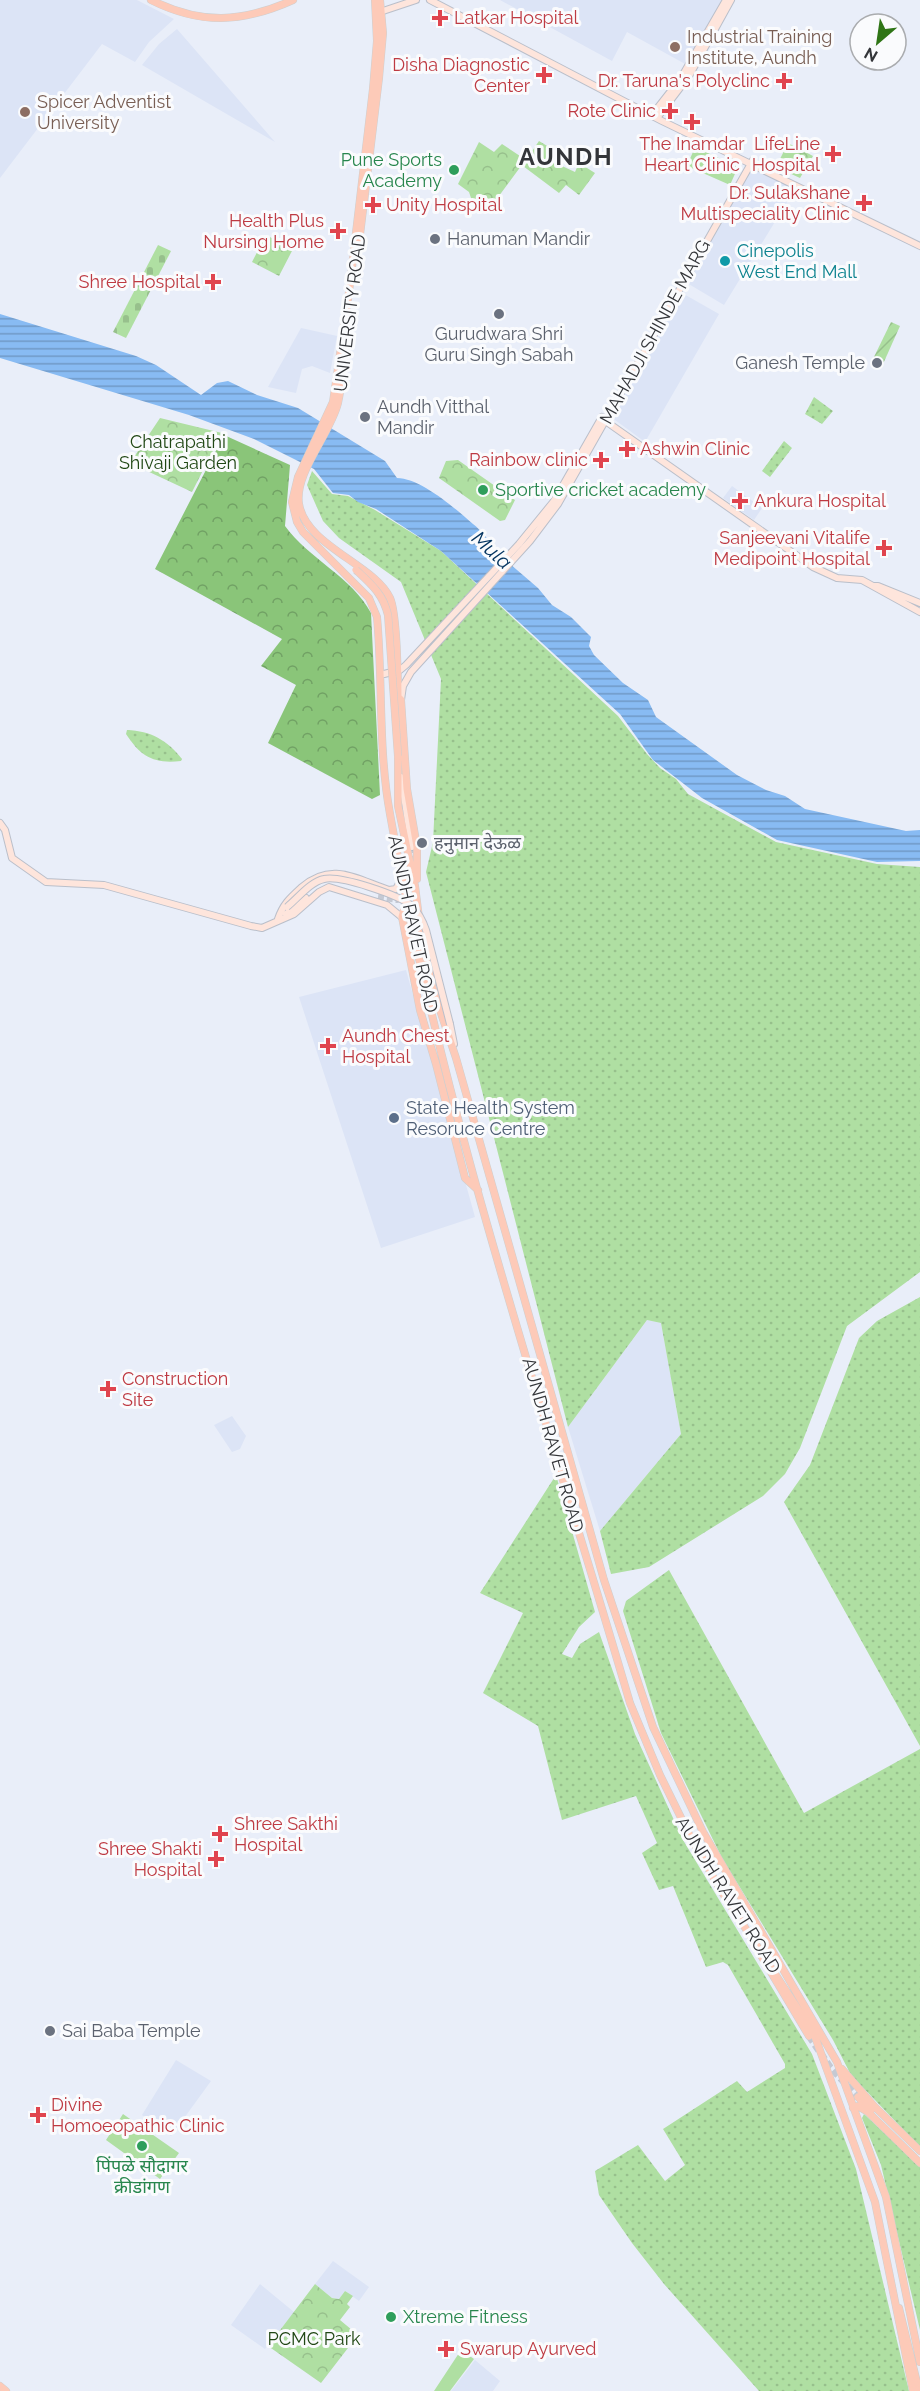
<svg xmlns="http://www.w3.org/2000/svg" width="920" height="2391" viewBox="0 0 920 2391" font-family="Raleway,'Noto Sans Devanagari',sans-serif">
<defs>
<pattern id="grass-dots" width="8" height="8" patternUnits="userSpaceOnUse" patternTransform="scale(1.5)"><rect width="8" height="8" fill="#afdfa2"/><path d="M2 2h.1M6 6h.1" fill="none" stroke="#97c08c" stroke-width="1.8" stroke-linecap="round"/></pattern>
<pattern id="forest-crowns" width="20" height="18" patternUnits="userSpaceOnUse" patternTransform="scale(1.5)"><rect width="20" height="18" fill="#8ac579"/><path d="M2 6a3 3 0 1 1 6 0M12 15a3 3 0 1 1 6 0" fill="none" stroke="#71a164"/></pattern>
<pattern id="cemetery-stones" width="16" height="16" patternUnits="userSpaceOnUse" patternTransform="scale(1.5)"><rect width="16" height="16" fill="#afdfa2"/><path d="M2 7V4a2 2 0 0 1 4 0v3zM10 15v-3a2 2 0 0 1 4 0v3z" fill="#97c08c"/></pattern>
<pattern id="park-crowns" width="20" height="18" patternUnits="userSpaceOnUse" patternTransform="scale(1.5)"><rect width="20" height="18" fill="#afdfa2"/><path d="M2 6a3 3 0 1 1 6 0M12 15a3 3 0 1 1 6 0" fill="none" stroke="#97c08c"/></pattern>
<pattern id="garden-furrows" width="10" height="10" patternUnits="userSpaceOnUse" patternTransform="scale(1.5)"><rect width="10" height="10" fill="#afdfa2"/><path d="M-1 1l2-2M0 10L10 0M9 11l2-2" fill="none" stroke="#97c08c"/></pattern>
<pattern id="water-rules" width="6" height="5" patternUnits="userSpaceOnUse" patternTransform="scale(1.5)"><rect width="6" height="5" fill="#88bbf3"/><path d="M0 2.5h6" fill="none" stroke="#7099c6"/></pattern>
</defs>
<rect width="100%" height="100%" fill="#e9eef9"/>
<!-- built -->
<path fill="#dce4f6" d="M0,0H137L174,19L149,42L135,62L102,44L0,178Z
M500,0H722L687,65L627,32L612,61Z
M177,29L275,142L142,65L159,44Z
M752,168L795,189L724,305L687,283Z
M682,293L719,314L645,442L611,417Z
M301,328L337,336L330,373L312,366L302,369L296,393L268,387Z
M732,486L762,508L754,520L723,498Z
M406,970L475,1217L381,1248L299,997Z
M647,1320L661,1323L681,1434L600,1531L568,1427Z
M232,1416L246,1436L240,1449L232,1452L214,1425Z
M176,2060L211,2081L171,2136L142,2115Z
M333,2261L369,2287L359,2301L345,2291L339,2299L332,2298L315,2284Z
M260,2284L294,2312L265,2349L231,2325Z
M475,2360L500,2381L493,2391H451Z"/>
<!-- grass -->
<path fill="url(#grass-dots)" d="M814,397L833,411L822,424L805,414Z
M784,441L792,448L770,477L762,471Z
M312,471L332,494L348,496L375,510L441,551L618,716L647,754L660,768L676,779L688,794L776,842L877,864L920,867V1272L847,1326L800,1448L785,1474L763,1496L649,1567L611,1574L600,1531L681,1434L661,1323L647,1320L568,1427L426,872L433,842L441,679L401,582L339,538L323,521L307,485Z
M127,730C151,731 167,740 182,759L181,761C154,764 141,757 126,734Z
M920,1297V1746L784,1502L810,1465L859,1338L877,1321Z
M556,1475L595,1612L579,1627L562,1654L572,1658L580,1644L599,1632L635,1734L683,1840L812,2054L856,2169L909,2391H759L664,2284L632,2243L599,2195L595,2171L638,2145L665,2181L685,2165L663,2129L737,2081L747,2092L785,2068V2064L728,1965L723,1962L706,1967L673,1886L659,1890L642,1853L657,1843L636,1796L562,1820L538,1726L483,1693L523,1613L480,1593Z
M669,1570L804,1813L920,1749V2147L851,2075L833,2040L722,1858L661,1733L623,1611L626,1601Z
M864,2114L920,2166V2330L881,2165L862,2118Z"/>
<!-- forest -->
<path fill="url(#forest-crowns)" d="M224,435L290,465L285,526C309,559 352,577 371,613L380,795L372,799L268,743L296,685L261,666L282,639L155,569Z"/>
<!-- cemetery -->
<path fill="url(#cemetery-stones)" d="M158,245L171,251L126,338L113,332Z"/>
<!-- park -->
<path fill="url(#park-crowns)" d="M539,141L554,150L549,160L575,172L579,163L595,173L579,195L566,185L559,193L523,166L524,162L493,204L472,201L469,192L458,184L479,142L494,152L502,144L526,160Z
M788,143L813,156L800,178L776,167Z
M266,235L293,249L279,276L252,262Z
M160,418L222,433L192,492L130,463Z
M458,460L515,500L505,520L500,521L439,478L446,461Z
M315,2284L332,2298L339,2299L345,2291L353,2296L347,2304L350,2307L340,2320L358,2335L321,2383L268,2346Z"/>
<!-- garden -->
<path fill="url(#garden-furrows)" d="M891,322L900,326L883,364L873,359Z"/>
<!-- pitch -->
<path fill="#afdfa2" d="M695,147L738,167L730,185L687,166Z
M123,2114L179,2153L160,2179L106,2140Z
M461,2350L474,2359L450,2391H434Z"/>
<!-- water -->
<path fill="url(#water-rules)" d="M0,314L136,356L156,365L201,395L217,383L228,381L257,395L298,408L385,461L397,478C420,478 455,508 473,524C481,530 485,538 493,543L496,552L538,588L552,605L571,617L591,637L589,646L594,655L623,683L648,700L656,717L737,775L766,790L785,796L805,809L906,831L920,830V861L877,862L777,840L702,798L653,760L620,714L441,551L376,509L358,502L349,495L333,493L314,469L254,439L189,415L0,358Z"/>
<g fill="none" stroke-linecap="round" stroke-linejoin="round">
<!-- secondary-tunnel -->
<path stroke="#c5c9d3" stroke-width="6" stroke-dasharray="6 3" stroke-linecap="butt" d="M412,847L415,865
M378,897L397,900L409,892L414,881"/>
<!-- primary-tunnel -->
<path stroke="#c5c9d3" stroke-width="7" stroke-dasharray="7 3.5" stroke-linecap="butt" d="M809,2036L830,2067L858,2097"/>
<!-- secondary casing -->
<g stroke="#babfca" stroke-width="8">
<path id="secondary" d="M430,0L662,121L920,246
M377,13L416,0
M652,115L681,78L726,0
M657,118L689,76L731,0
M604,420L813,567L837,578L862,580L920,612
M874,586H878L920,603
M384,674L400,670L406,665L519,544L554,501L602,417
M401,700L403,686L411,672L530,541L558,504L753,160
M401,777L412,847
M0,823L5,830L12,858L46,882L104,885L251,926L262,928L294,914L319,892L329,887L387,905L404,919
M286,914L306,898
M278,919C283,904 290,898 302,887C332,861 356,879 389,890L396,889L402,878
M450,1024L454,1044"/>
</g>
<!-- primary casing -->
<g stroke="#cecfcf" stroke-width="8">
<path id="primary" d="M151,0C201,25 242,23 293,0
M375,0L377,41L373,89L349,292L333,402L298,477L292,502L297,522L303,532L369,598L377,617C383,682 378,749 390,814C443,1116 544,1409 630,1703L660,1775L691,1838L720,1889L814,2034L875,2202L913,2391
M358,251L379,78L383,33L380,0
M345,348C343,366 342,385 338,403C331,433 294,473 299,504C306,546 374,564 390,598C397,613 398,678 398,697L401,700L407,789L417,847V879
M398,756V806L415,886L420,926L432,986L456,1058L604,1580L653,1727L703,1832L837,2062L886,2197L920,2362
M405,906L402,917L420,1010L436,1064L465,1178L478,1190
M753,1942L809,2036
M842,2069L874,2106L920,2151
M858,2097L871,2110
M853,2108L858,2106L868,2112L920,2163
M899,2308L919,2391
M0,2386L6,2391"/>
</g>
<!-- secondary -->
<use href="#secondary" stroke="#fee5dc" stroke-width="6"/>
<!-- primary -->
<use href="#primary" stroke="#fdcab8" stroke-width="7"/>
<!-- secondary-bridge casing -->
<g stroke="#babfca" stroke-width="8" stroke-linecap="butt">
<path id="secondary-bridge" d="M287,907C298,898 310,882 324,879C340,875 399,895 412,906C419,913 423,921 426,930L450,1024"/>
</g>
<!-- primary-bridge casing -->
<g stroke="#cecfcf" stroke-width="8" stroke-linecap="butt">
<path id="primary-bridge" d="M356,570C371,584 383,594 388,615L398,756"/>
</g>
<!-- secondary-bridge -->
<use href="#secondary-bridge" stroke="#fee5dc" stroke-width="6"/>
<!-- primary-bridge -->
<use href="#primary-bridge" stroke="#fdcab8" stroke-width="7"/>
</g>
<!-- markers -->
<g fill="#e0444e" stroke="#fafbfd" stroke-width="2">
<path d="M437 9h6v6h6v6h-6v6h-6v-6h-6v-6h6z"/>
<path d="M541 66h6v6h6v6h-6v6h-6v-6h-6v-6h6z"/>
<path d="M781 72h6v6h6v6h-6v6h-6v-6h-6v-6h6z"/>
<path d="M667 102h6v6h6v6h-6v6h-6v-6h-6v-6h6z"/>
<path d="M689 113h6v6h6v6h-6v6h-6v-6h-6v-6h6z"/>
<path d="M830 145h6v6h6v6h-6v6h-6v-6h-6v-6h6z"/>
<path d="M861 194h6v6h6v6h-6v6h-6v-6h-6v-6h6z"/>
<path d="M370 196h6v6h6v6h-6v6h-6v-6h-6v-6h6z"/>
<path d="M335 222h6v6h6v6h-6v6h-6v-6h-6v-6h6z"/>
<path d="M210 273h6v6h6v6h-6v6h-6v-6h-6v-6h6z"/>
<path d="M624 440h6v6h6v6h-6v6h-6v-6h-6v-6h6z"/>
<path d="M598 451h6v6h6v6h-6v6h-6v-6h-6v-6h6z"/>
<path d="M737 492h6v6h6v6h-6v6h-6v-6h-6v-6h6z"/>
<path d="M881 539h6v6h6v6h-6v6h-6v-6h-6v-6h6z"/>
<path d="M325 1037h6v6h6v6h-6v6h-6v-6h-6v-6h6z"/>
<path d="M105 1380h6v6h6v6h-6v6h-6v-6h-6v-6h6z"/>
<path d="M217 1825h6v6h6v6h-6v6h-6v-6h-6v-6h6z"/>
<path d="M213 1850h6v6h6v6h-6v6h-6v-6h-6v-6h6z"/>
<path d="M35 2106h6v6h6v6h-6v6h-6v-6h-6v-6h6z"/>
<path d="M443 2340h6v6h6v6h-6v6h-6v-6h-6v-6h6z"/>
</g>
<g fill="#8d6e63" stroke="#fafbfd" stroke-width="2">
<circle cx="675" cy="47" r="6"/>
<circle cx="25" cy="112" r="6"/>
</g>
<g fill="#2e9e5b" stroke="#fafbfd" stroke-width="2">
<circle cx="454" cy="170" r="6"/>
<circle cx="483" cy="490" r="6"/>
<circle cx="142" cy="2146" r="6"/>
<circle cx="391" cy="2317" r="6"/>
</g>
<g fill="#6b7280" stroke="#fafbfd" stroke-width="2">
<circle cx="435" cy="239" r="6"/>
<circle cx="499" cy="314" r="6"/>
<circle cx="877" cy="363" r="6"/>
<circle cx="365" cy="417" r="6"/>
<circle cx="422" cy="843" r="6"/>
<circle cx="50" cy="2031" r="6"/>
</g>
<circle fill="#0f9aa8" stroke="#fafbfd" stroke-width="2" cx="725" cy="261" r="6"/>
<circle fill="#5c6f8a" stroke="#fafbfd" stroke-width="2" cx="394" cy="1118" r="6"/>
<g text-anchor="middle" stroke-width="6" stroke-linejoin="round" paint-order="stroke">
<!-- health labels -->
<g font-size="18" fill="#be3a42" stroke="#fafbfd" text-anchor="end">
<text x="454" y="24" text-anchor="start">Latkar Hospital</text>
<text x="530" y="71">Disha Diagnostic<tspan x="530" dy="21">Center</tspan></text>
<text x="770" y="87">Dr. Taruna's Polyclinc</text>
<text x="656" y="117">Rote Clinic</text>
<text x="692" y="150" text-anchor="middle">The Inamdar<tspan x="692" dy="21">Heart Clinic</tspan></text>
<text x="820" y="150">LifeLine<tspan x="820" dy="21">Hospital</tspan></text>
<text x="850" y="199">Dr. Sulakshane<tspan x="850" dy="21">Multispeciality Clinic</tspan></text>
<text x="386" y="211" text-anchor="start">Unity Hospital</text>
<text x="324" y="227">Health Plus<tspan x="324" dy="21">Nursing Home</tspan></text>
<text x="200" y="288">Shree Hospital</text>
<text x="640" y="455" text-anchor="start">Ashwin Clinic</text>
<text x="588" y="466">Rainbow clinic</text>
<text x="754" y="507" text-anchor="start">Ankura Hospital</text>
<text x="870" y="544">Sanjeevani Vitalife<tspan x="870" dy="21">Medipoint Hospital</tspan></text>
<text x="342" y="1042" text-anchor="start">Aundh Chest<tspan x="342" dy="21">Hospital</tspan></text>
<text x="122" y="1385" text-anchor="start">Construction<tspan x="122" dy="21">Site</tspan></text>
<text x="234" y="1830" text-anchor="start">Shree Sakthi<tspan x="234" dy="21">Hospital</tspan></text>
<text x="202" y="1855">Shree Shakti<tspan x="202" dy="21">Hospital</tspan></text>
<text x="51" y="2111" text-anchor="start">Divine<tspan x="51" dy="21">Homoeopathic Clinic</tspan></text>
<text x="460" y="2355" text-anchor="start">Swarup Ayurved</text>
</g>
<!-- education labels -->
<g font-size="18" fill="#785e54" stroke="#fafbfd" text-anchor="start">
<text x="687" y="43">Industrial Training<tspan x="687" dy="21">Institute, Aundh</tspan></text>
<text x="37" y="108">Spicer Adventist<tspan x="37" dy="21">University</tspan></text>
</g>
<!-- leisure labels -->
<g font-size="18" fill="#27864d" stroke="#fafbfd" text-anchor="start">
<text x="442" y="166" text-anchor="end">Pune Sports<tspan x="442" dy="21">Academy</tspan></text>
<text x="495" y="496">Sportive cricket academy</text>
<text x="142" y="2172" text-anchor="middle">पिंपळे सौदागर<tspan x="142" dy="21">क्रीडांगण</tspan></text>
<text x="403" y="2323">Xtreme Fitness</text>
</g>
<!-- worship labels -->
<g font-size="18" fill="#5b616d" stroke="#fafbfd" text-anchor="start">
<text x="447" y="245">Hanuman Mandir</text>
<text x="499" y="340" text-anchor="middle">Gurudwara Shri<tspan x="499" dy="21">Guru Singh Sabah</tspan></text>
<text x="865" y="369" text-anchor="end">Ganesh Temple</text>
<text x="377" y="413">Aundh Vitthal<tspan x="377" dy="21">Mandir</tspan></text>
<text x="434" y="849">हनुमान देऊळ</text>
<text x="62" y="2037">Sai Baba Temple</text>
</g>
<!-- culture labels -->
<g font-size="18" fill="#0d838f" stroke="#fafbfd" text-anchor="start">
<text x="737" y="257">Cinepolis<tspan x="737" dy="21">West End Mall</tspan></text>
</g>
<!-- street labels -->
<g font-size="18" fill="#333539" stroke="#fafbfd">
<text transform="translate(350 313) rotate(-83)" y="6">UNIVERSITY ROAD</text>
<text transform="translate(655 332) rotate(-61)" y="6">MAHADJI SHINDE MARG</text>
<text transform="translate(413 924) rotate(78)" y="6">AUNDH RAVET ROAD</text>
<text transform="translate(553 1445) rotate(74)" y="6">AUNDH RAVET ROAD</text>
<text transform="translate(728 1895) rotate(58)" y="6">AUNDH RAVET ROAD</text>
</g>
<!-- park labels -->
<g font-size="18" fill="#204714" stroke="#fafbfd">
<text x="178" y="448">Chatrapathi<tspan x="178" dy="21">Shivaji Garden</tspan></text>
<text x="314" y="2345">PCMC Park</text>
</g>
<!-- service labels -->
<g font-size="18" fill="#4e5e75" stroke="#fafbfd" text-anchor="start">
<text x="406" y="1114">State Health System<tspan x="406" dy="21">Resoruce Centre</tspan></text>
</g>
<!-- water labels -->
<g font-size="20" font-style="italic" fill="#063662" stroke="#fafbfd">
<text transform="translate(492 550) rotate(42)" y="7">Mula</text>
</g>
<!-- district labels -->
<g font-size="24" font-weight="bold" letter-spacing="1.5" fill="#333539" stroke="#fafbfd">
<text x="566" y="165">AUNDH</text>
</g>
</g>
<!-- north arrow -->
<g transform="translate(878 42) rotate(209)"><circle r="28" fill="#fafbfd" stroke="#aaacaf" stroke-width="1.5"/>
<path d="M0-4.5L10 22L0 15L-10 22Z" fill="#2f7516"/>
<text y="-9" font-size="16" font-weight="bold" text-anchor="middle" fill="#333539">N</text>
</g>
</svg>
